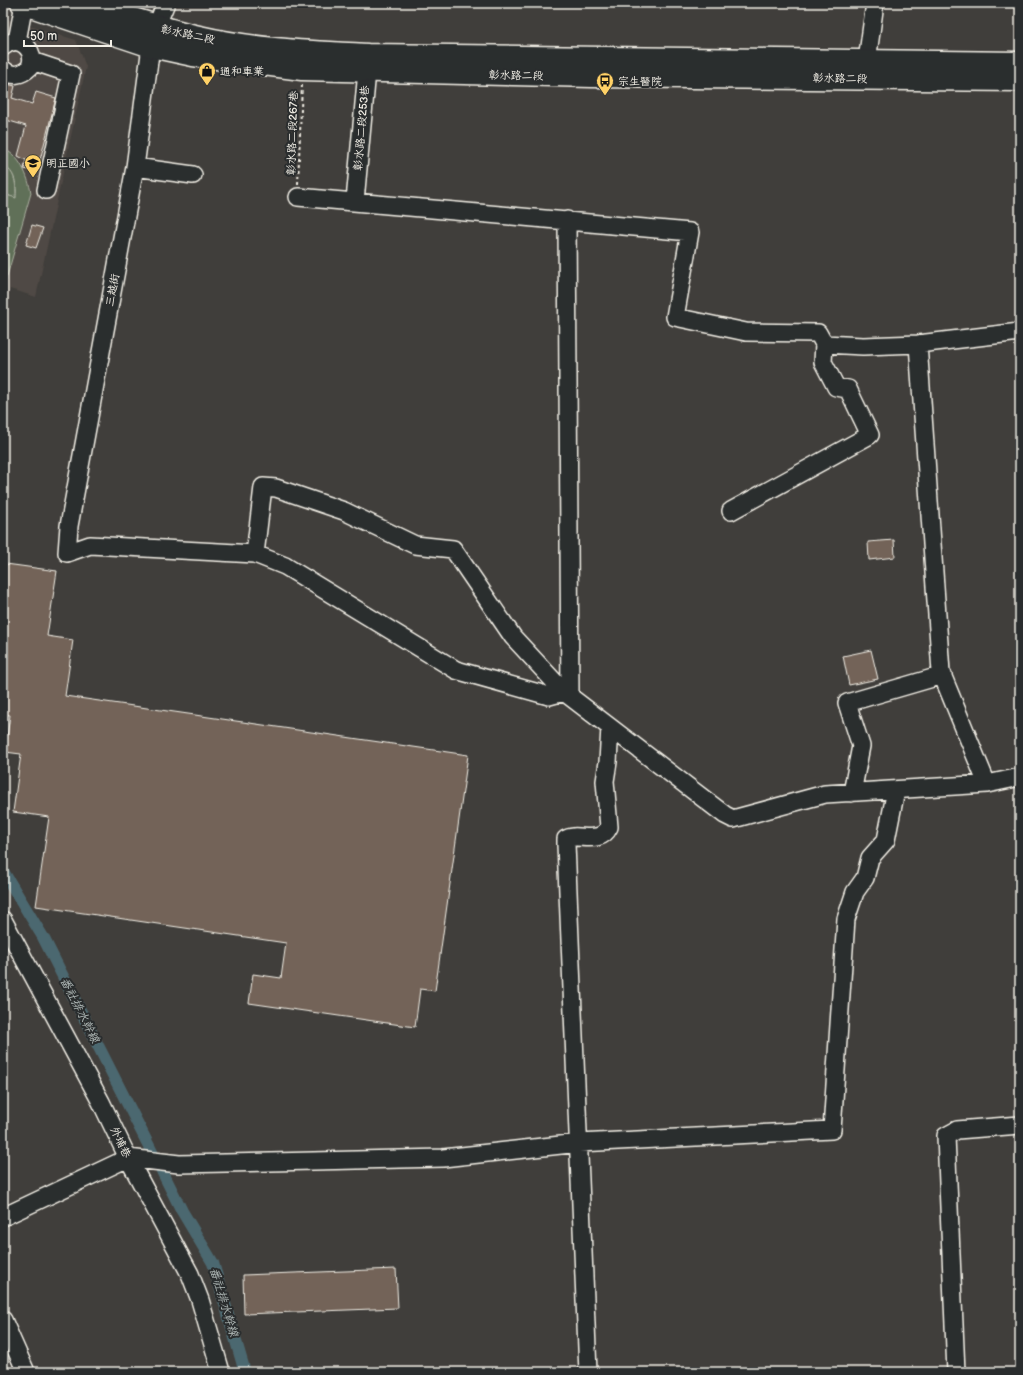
<svg xmlns="http://www.w3.org/2000/svg" width="1023" height="1375" viewBox="0 0 1023 1375" font-family="'Balsamiq Sans','LXGW WenKai TC',sans-serif">
<defs>
<pattern id="grass-tufts" width="24" height="20" patternUnits="userSpaceOnUse"><rect width="24" height="20" fill="#617058"/><path d="M3 7l-1-3M5 7V3M7 7l1-3M15 17l-1-3M17 17v-4M19 17l1-3" fill="none" stroke="#788570"/></pattern>
</defs>
<rect width="100%" height="100%" fill="#403e3b"/>
<filter id="ink" filterUnits="userSpaceOnUse"><feTurbulence type="fractalNoise" baseFrequency=".025" numOctaves="2"/><feDisplacementMap in="SourceGraphic" scale="8" xChannelSelector="R" yChannelSelector="G"/><feConvolveMatrix kernelMatrix="1 2 1 2 8 2 1 2 1" color-interpolation-filters="sRGB"/></filter>
<g filter="url(#ink)">
<!-- built -->
<path fill="#4f4944" d="M3,18L76,40L86,67L36,297L10,289L3,313Z"/>
<!-- grass -->
<path fill="url(#grass-tufts)" stroke="#aab0a0" d="M3,166C16,171 16,186 16,198L3,194Z"/>
<!-- garden -->
<path fill="#617058" stroke="#aab0a0" d="M3,149C20,155 28,176 31,193L5,283L3,285V194L16,198C17,186 16,171 3,166Z"/>
<g fill="none" stroke-linecap="round" stroke-linejoin="round">
<!-- canal -->
<path stroke="#4c6870" stroke-width="12" d="M3,871L43,937L152,1152
M162,1171L182,1211L213,1263L245,1372"/>
</g>
<!-- building -->
<path fill="#736459" stroke="#f4f1e8" d="M3,83L15,86L12,98L32,104L36,92L56,98L39,164L35,163L33,171L24,169L26,160L18,156L26,126L3,119Z
M32,225L43,228L36,248L26,245Z
M894,540L895,557L869,560L868,542Z
M6,564L57,571L47,636L73,640L65,696L468,755L435,991L420,989L415,1027L249,1003L253,974L281,978L286,943L36,906L49,817L13,812L21,754L5,752L10,715L3,714V584Z
M871,650L878,679L849,685L843,656Z
M396,1269L398,1308L244,1314L243,1275Z"/>
<g fill="none" stroke-linecap="round" stroke-linejoin="round">
<!-- minor casing -->
<g stroke="#f4f1e8" stroke-width="20">
<path id="minor" d="M166,3L156,27L151,46L135,167L69,526L67,553L90,545L255,554L285,566L456,670L549,696L564,692L725,815L733,819L825,794L987,784L1020,777
M17,41L24,4
M3,47C18,33 37,49 30,67C22,75 11,78 3,69
M32,61L71,74L46,190
M867,61L875,3
M135,167L193,175
M298,197L690,232L675,317L746,332L818,333L824,344L863,346L918,344L1020,332
M355,201L368,60
M567,220L570,696
M918,344L941,672L987,784
M731,511L870,435L848,389L836,387L823,362L824,344
M255,554L263,487L276,488L344,511L415,545L453,549L513,637L564,692
M852,793L861,746L847,703L943,675
M3,920L101,1102L128,1158L190,1274L200,1300L221,1372
M3,1217L128,1158L179,1164L443,1158L579,1143L832,1130L846,919L855,892L865,878L870,858L886,840L896,790
M3,1320L26,1372
M588,1372L566,844V839C577,832 600,846 609,827L605,781L608,762L610,727
M956,1372L946,1136L957,1130L1020,1125"/>
</g>
<!-- major casing -->
<g stroke="#f4f1e8" stroke-width="25">
<path id="major" d="M22,3L151,46L193,55L302,69L592,76L1020,80
M79,3C119,14 158,28 199,37C255,50 311,52 368,55L1020,63"/>
</g>
<!-- path -->
<path stroke="#f4f1e8" stroke-width="2" stroke-dasharray="3 3" stroke-linecap="butt" d="M298,184L302,84"/>
<!-- minor -->
<use href="#minor" stroke="#2a2d2e" stroke-width="17"/>
<!-- major -->
<use href="#major" stroke="#2a2d2e" stroke-width="22"/>
</g>
</g>
<!-- icons -->
<defs>
<g id="shop-pin" transform="scale(0.9)"><path d="M0 17L-7.5 6A9.5 9.5 0 1 1 7.5 6Z" fill="#ffd166" stroke="#2a2d2e"/><path d="M-5-2.5h2.3a2.7 3.5 0 0 1 5.4 0H5L5.5 6h-11ZM-1.5-2.5h3a1.5 2.3 0 0 0-3 0Z" fill="#111"/></g>
<g id="bus-pin" transform="scale(0.9)"><path d="M0 17L-7.5 6A9.5 9.5 0 1 1 7.5 6Z" fill="#ffd166" stroke="#2a2d2e"/><path d="M-5-6H5V4H4V6H2V4H-2V6H-4V4H-5ZM-3.5-4V0h7V-4ZM-3.5 1.2v1.5H-2V1.2ZM2 1.2v1.5H3.5V1.2Z" fill="#111"/></g>
<g id="school-pin" transform="scale(0.9)"><path d="M0 17L-7.5 6A9.5 9.5 0 1 1 7.5 6Z" fill="#ffd166" stroke="#2a2d2e"/><path d="M0-5L7-2L0 1L-7-2ZM-4 1L0 2.5L4 1V4Q0 6-4 4Z" fill="#111"/></g>
</defs>
<g fill-rule="evenodd">
<use href="#shop-pin" x="207" y="71"/>
<use href="#bus-pin" x="605" y="81"/>
<use href="#school-pin" x="33" y="163"/>
</g>
<g text-anchor="middle" stroke-width="4" stroke-linejoin="round" paint-order="stroke">
<!-- street labels -->
<g font-size="11" fill="#f4f1e8" stroke="#2a2d2e">
<text transform="translate(188 34) rotate(12)" y="4">彰水路二段</text>
<text transform="translate(516 75) rotate(1)" y="4">彰水路二段</text>
<text transform="translate(840 78) rotate(1)" y="4">彰水路二段</text>
<text transform="translate(361 128) rotate(-85)" y="4">彰水路二段253巷</text>
<text transform="translate(292 133) rotate(-88)" y="4">彰水路二段267巷</text>
<text transform="translate(112 290) rotate(-80)" y="4">三越街</text>
<text transform="translate(121 1142) rotate(64)" y="4">外埔巷</text>
</g>
<!-- poi labels -->
<g font-size="11" fill="#f4f1e8" stroke="#2a2d2e" text-anchor="start">
<text x="220" y="75">通和車業</text>
<text x="618" y="85">宗生醫院</text>
<text x="46" y="167">明正國小</text>
</g>
<!-- water labels -->
<g font-size="12" font-style="italic" fill="#b1bab8" stroke="#2a2d2e">
<text transform="translate(80 1010) rotate(63)" y="4">番社排水幹線</text>
<text transform="translate(224 1302) rotate(73)" y="4">番社排水幹線</text>
</g>
</g>
<!-- margin -->
<rect width="1023" height="1375" fill="none" stroke="#2a2d2e" stroke-width="16"/>
<rect x="8" y="8" width="1007" height="1359" fill="none" stroke="#f4f1e8" stroke-width="1.5" filter="url(#ink)"/>
<!-- scale -->
<path d="M24 40v6h87v-6" fill="none" stroke="#f4f1e8" stroke-width="2"/>
<text x="30" y="40" font-size="12" fill="#f4f1e8" stroke="#2a2d2e" stroke-width="3" paint-order="stroke">50 m</text>
</svg>
